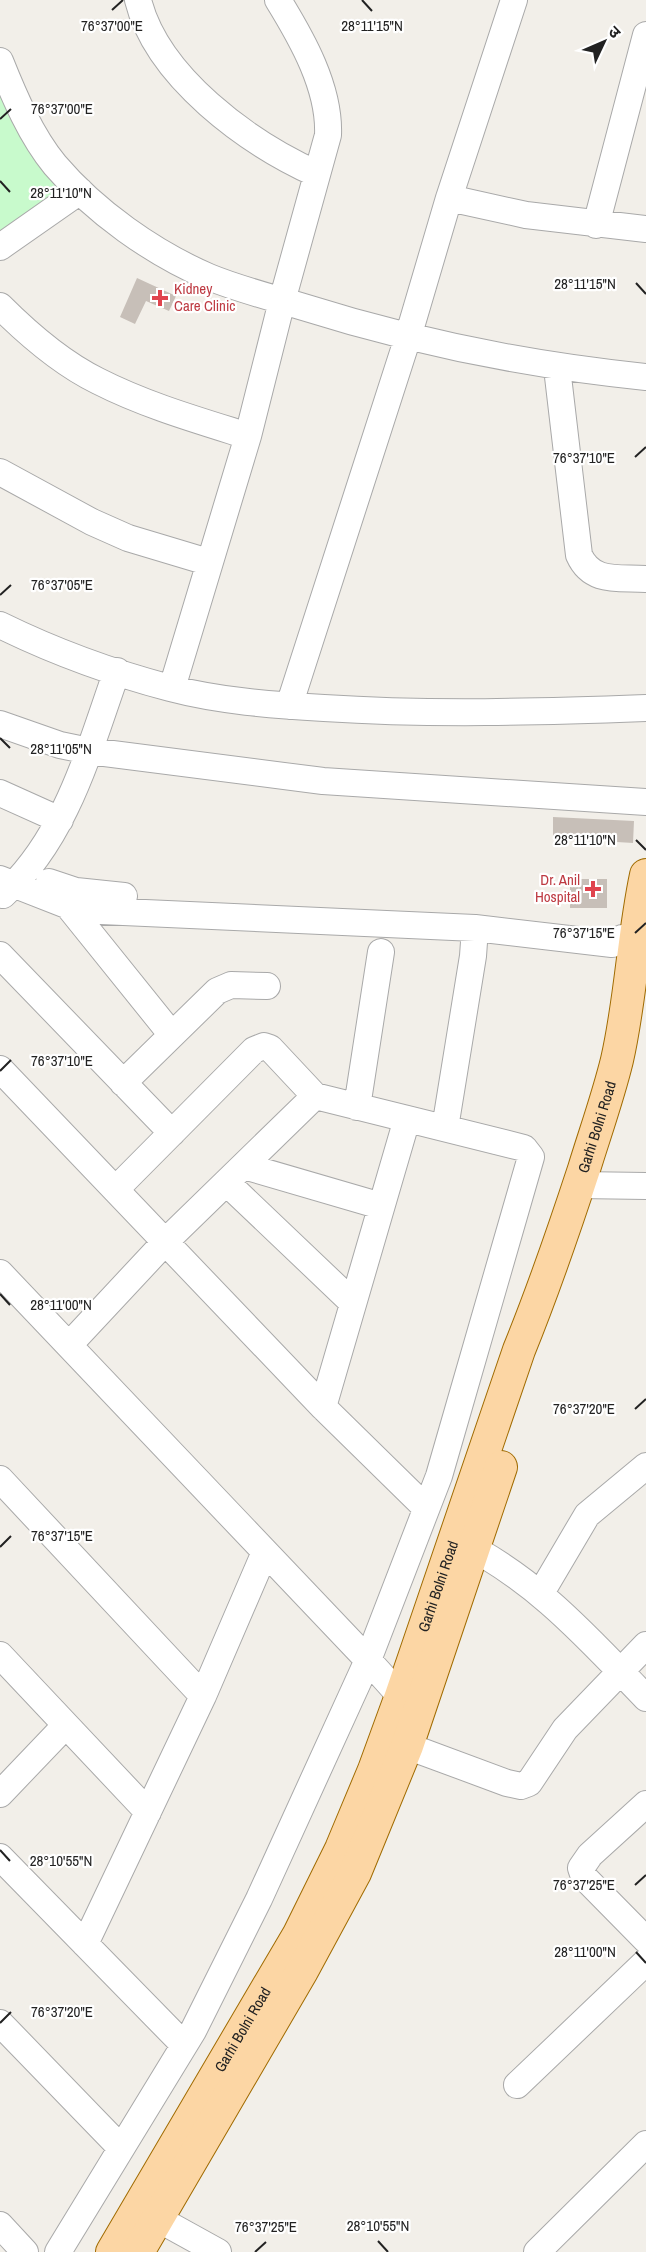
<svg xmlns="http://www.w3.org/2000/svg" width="646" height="2252" viewBox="0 0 646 2252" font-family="'Archivo Narrow','Noto Sans Devanagari',sans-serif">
<rect width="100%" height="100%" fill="#f2efe9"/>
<!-- park -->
<path fill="#c8facc" d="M0,92L72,182L0,236Z"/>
<!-- building -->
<path fill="#c7bfb8" d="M137,278L176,296L169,311L146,301L135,324L120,317Z
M553,817L634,821L633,843L553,838Z
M570,879H607V908H570Z"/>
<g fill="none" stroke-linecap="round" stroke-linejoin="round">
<!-- minor casing -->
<g stroke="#a9a9a9" stroke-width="28">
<path id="minor" d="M138,0C157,77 248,143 317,174
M0,61C14,96 31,136 55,165C95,212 153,253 209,277C238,289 270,297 300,306C414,342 527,365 646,377
M449,198L526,215L646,229
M596,225L646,35
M0,247L80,191
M0,306C29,335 61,363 98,381C145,405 197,420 248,436
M557,368L579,555C592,584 619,577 646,579
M0,472L92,522L128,538L208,562
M0,625C53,651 113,673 170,688C219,701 273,705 324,708C432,715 538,712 646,708
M172,688L248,436L282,301L328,135C330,88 302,39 278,0
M289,706L408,337L449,198L514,0
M0,724L60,745L89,751L323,781L646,802
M0,793L60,820
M0,879L79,910L475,928L612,944L622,938L646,941
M49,882L76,891L124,896
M3,895C67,837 89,749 117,671
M69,907L172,1035
M0,955L172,1133
M0,1069L323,1407L426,1508
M123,1083L217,991L231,985L267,986
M357,1107L381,952
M445,1128L473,956L475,928
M244,1166L381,1206
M227,1183L353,1303
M579,1185L646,1186
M0,1273L368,1660L412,1709
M69,1345L166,1241L315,1096
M323,1407L407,1119
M0,1479L203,1696
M457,1540C536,1579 586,1636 646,1698
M541,1593L587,1515L646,1466
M0,1655L148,1812
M407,1746L507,1783L521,1786L529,1783L565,1729L646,1645
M0,1794L65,1726
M646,1804L590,1855L581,1868L584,1877L646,1940
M0,1857L184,2045
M85,1944L203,1696L265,1552
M0,2023L121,2148
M517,2085L646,1962
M142,2210L218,2252
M0,2225L25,2252
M58,2252L193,2031L259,1899L368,1660L439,1476L531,1157L524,1148L315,1096L270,1048L264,1046L254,1050L116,1189
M537,2252L646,2144"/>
</g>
<!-- major casing -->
<g stroke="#a06b00" stroke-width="34">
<g id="major">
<path id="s1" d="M112,2252L299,1934L341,1849L374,1770L401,1696L519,1350C543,1291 564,1230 584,1169C595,1133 608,1097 617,1060C631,999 633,936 646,875"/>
<path d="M138,2252L302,1971L355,1873L407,1746L501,1467"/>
</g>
</g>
<!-- minor -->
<use href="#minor" stroke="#fff" stroke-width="26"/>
<!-- major -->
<use href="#major" stroke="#fcd6a4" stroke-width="32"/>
</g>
<!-- ticks -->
<path fill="none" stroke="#222" stroke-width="2" d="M362,0L372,11M112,10L123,0M0,119L11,109M0,181L10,192M636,283L646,294M635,457L646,447M0,595L11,585M0,738L10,748M636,840L646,850M635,933L646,923M0,1071L11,1060M0,1294L10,1305M635,1409L646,1399M0,1547L11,1536M0,1850L10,1861M635,1885L646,1875M636,1952L646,1963M0,2023L11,2012M378,2241L388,2252M255,2252L266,2242"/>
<!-- markers -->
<g fill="#e0444e" stroke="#fff" stroke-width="2">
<path d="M157 289h6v6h6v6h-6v6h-6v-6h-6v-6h6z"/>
<path d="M590 880h6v6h6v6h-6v6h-6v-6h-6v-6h6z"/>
</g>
<g text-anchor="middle" stroke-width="4.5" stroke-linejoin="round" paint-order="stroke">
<!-- health labels -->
<g font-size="15" fill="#be3a42" stroke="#fff" text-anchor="start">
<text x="174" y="294">Kidney<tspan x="174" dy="17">Care Clinic</tspan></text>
<text x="580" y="885" text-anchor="end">Dr. Anil<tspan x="580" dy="17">Hospital</tspan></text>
</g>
<!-- street labels -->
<g font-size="15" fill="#222" stroke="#fff">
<text dy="5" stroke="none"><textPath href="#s1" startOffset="1230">Garhi Bolni Road</textPath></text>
<text dy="5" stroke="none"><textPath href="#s1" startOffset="744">Garhi Bolni Road</textPath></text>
<text dy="5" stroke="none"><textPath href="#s1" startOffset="258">Garhi Bolni Road</textPath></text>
</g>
</g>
<g font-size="15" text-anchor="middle" fill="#222" stroke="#fff" stroke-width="4.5" stroke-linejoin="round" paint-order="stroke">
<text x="112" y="31">76°37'00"E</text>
<text x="372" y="31">28°11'15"N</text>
<text x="62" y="114">76°37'00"E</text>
<text x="61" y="198">28°11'10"N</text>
<text x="585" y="289">28°11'15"N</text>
<text x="584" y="463">76°37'10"E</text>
<text x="62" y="590">76°37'05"E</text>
<text x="61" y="754">28°11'05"N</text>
<text x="585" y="845">28°11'10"N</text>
<text x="584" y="938">76°37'15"E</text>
<text x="62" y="1066">76°37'10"E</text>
<text x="61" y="1310">28°11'00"N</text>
<text x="584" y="1414">76°37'20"E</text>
<text x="62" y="1541">76°37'15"E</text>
<text x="61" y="1866">28°10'55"N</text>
<text x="584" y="1890">76°37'25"E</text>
<text x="585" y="1957">28°11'00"N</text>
<text x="62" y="2017">76°37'20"E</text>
<text x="378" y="2231">28°10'55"N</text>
<text x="266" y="2232">76°37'25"E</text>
</g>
<!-- north arrow -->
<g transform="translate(604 42) rotate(46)" stroke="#ffffff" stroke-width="4.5" paint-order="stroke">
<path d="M0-4.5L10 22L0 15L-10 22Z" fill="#222222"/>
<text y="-9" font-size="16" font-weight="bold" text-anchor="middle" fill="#222222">उ</text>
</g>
</svg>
